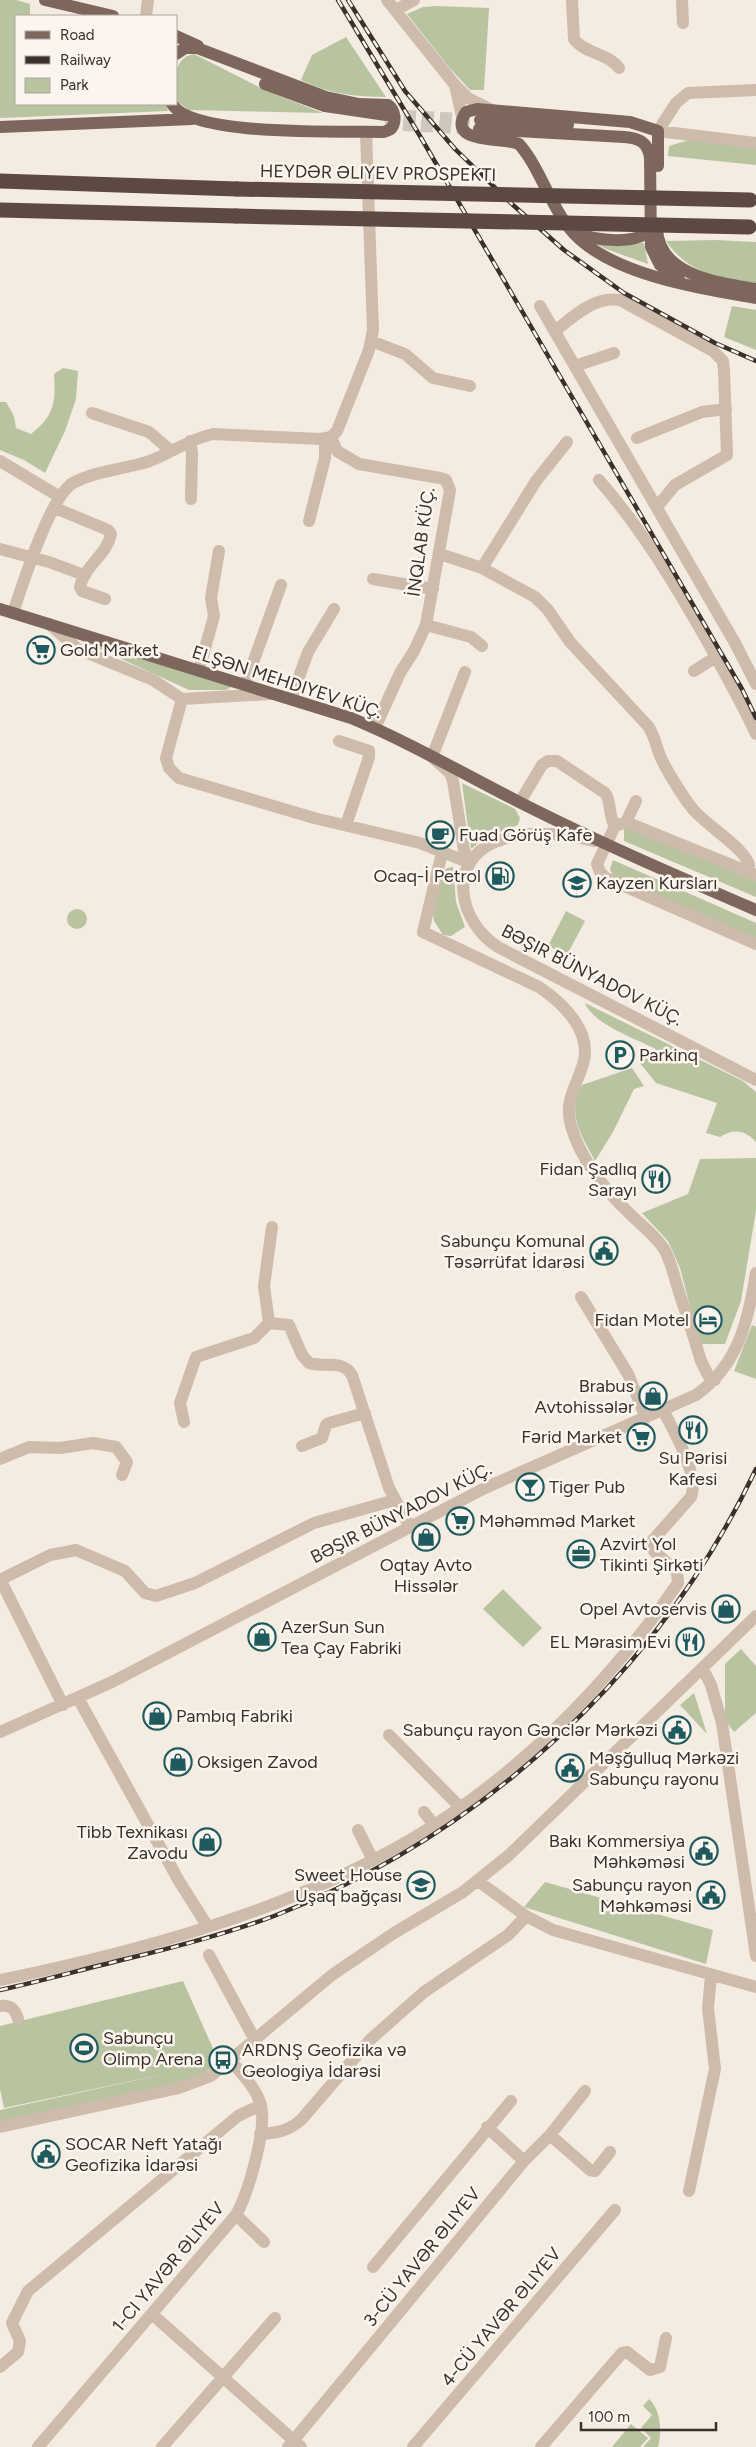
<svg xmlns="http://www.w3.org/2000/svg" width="756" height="2447" viewBox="0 0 756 2447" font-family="Figtree,sans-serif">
<rect width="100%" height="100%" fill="#f4ebe1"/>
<!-- green -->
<path fill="#b8c4a0" d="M0,0H16L30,4V16H16V104H166L168,111L0,118Z
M437,6L489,8L484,90H470L448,66L407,14L423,7Z
M346,37L386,97C356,97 328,94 301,80L312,55Z
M194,54L269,92L323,113L189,110L176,101C176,84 171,58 194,54Z
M692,139L756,148V165L668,156L669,146Z
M715,240L756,242V283C718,277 690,275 666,241Z
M595,243L616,244L644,243L648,264L606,249Z
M732,306L756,310V350L724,337Z
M63,368L78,371L76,399L65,431L45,473L24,460L0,450V402H6L14,416L16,428L31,434C54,416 56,402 54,374Z
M80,640L233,686L226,690H189Z
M462,783L515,809L520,818L518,825L488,836L471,849Z
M624,826L756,881V897L624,841Z
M613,860L756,923V939L614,878L610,869Z
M453,867L456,902L465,927L451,936L443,935L434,921L433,912L441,874L447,868Z
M67 919a10 10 0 1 1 20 0a10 10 0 1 1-20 0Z
M566,911L585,921L567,955L548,946Z
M585,1003L743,1081L756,1092V1142C746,1130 733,1128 720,1137L706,1133L717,1103L656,1083L639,1062L656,1049C636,1039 593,1024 585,1003Z
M632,1068L644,1086L634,1089L613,1132L595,1161C581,1134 566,1115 582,1085Z
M756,1158V1210L751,1241L741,1301L725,1344H700L680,1268L668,1241L642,1213L688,1194L700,1159Z
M752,1325L756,1327V1379L734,1371Z
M503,1589L542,1628L523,1647L483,1609Z
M741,1649L756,1666V1713L734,1732L725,1720V1664Z
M694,1693L707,1734L680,1705Z
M545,1882L713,1930L706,1964L524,1907Z
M183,1981L219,2062L203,2074L184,2083L0,2123V2110L174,2072L4,2108L0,2089V2026Z
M649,2399C661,2410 662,2431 658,2447H643L651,2438L641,2428L652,2415L643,2406Z
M631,2424L648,2438L640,2447H612Z"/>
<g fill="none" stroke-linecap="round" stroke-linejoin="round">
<!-- major-tunnel -->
<path stroke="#cfc6bd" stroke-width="12" stroke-dasharray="12 6" stroke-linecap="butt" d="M386,115L480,120
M385,124L479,129"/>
<!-- minor -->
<path stroke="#cdbbac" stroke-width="12" d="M387,0L455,85
M572,0L574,39C585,54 608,53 619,68
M682,0L683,23
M396,10L414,0
M146,16L148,0
M756,90L688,93L676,103L658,131L756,143
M463,121L455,85L468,98L492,110
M540,306L735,643L756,684
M555,331C574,316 594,296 620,300L713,351L723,361L724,371L727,455L675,485L657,507
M371,341L405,354L433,378L470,386
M575,366L614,353
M92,413L149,432L171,451
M331,437L337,451L359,464L440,478L446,480L450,490L426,625L414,651L400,673L375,728
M637,438L702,412L726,409
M190,441L192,453L191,499
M0,461L60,497
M599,480C641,528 674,583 706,639C723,670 741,701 756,734
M55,508L108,530L111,534C107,555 84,566 80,587L82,591L105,599
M309,521L325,458V439
M0,549L49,562L84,575
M440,554L482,568L535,597L548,610L570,642L648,726C655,736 656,747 661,758C667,771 683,797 692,808C704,824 745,848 749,865L747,872
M482,568L536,481L567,442
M373,579L433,589
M13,613C22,586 50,496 73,483C95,471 123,469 147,462C170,454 189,439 213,434L321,439L331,437L337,431L369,350L373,330L366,132
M49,624L78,649L153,680L182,699L270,694
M426,625L471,637L482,646
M199,670L214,616L211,598L219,551
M694,671L716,657
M465,672L432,757L450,773L453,781L464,850L470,863
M245,685L281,585
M182,699L166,758L169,768L179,778L314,818L420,843L470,863
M291,699L308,652L334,609
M339,741L369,751V757L346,825
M520,802L542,765L548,761H557L605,793C612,802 608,816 615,826
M626,822L636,801
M594,841C562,833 526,829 495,842C446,863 459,922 498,947L756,1080
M442,853L423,932L539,987C563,1003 593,1032 583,1064C576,1088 564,1100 571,1126C581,1160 605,1190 630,1214C641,1225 656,1236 664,1249C671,1261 674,1276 678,1289C686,1313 694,1337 701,1361L708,1375L715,1380
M756,875L626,822L615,826L597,864L600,872L606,878L756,944
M581,1297L628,1374L646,1418
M269,1323L264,1286L272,1227
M184,1422L180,1403L196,1357L254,1338L269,1323L289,1325L302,1355L309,1363C324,1368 342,1359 352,1375L389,1488L410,1527
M302,1446L322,1438L326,1425L329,1423L365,1413
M0,1459L29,1447L60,1448L93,1443L116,1447L127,1462L122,1475
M0,1579L63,1705
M0,1580L50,1555L76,1550L125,1571L145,1593L156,1596L195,1583L314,1523L395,1500
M703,1669L711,1685L722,1723L756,1956
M78,1698L179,1881L208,1927
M0,1732L112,1682L485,1488L696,1395C738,1365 748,1322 756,1273
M389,1735L460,1807
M424,1812L434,1825
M358,1830L373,1860
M478,1881L526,1916L553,1930L756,1987
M209,1955L255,2040
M0,1980C137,1952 288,1911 410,1840C517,1777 608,1685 678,1583L677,1572L654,1551L653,1540L691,1497C700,1475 673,1430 663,1410
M0,2006C11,2005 15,2009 18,2019
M0,2127L179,2088L211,2076L332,1975L394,1933L463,1892L508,1856L756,1616
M487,2127L524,2161
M260,2134C277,2133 288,2131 301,2120L371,2039L424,1992L508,1935L526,1916
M550,2135L590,2170L595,2171L610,2152
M689,2191L715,2069L708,2008L711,1975
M236,2215L264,2242
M373,2267L511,2101
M152,2314L301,2447
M0,2367L18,2352L20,2341L12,2323L28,2291L238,2116L261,2105
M38,2447L236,2215C248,2194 267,2129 261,2106C257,2089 242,2074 231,2061
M162,2447L275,2318
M288,2447L524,2161L550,2135L585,2091
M413,2447L615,2210
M541,2447L622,2353L627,2352L650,2370L660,2367L666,2338"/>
<!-- major -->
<path stroke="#7d675c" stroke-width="12" d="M45,0L113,16
M176,36L198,46
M265,84L325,106L386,115
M172,104C192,137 343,131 384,132L391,129C397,121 395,110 388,105L359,104L326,97L197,48H185L176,54
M480,120L568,125
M0,127L192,119
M479,129L624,137C639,138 648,142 650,158L651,247L660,265L679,279
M658,131L630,122L477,109L466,112C445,145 504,137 519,144C541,169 549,204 570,229C606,274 701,289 756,298
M658,166V131
M657,228C658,276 720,283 756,289
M575,232C595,241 638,246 653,228
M0,609L351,718C409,742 464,774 521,803C598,842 677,876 756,910"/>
<!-- highway -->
<path stroke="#5c4a42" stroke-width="15" d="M0,181L237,189
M0,210L236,216"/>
<!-- rail casing -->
<g stroke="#3b302b" stroke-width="4.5">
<path id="rail" d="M338,0L420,136L742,689L756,718
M348,0L405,91L455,149L513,205L564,250L624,293L715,343L756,361
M0,1990C42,1981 84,1969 126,1959C176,1947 226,1934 274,1916C483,1835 660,1671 756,1469"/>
</g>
<!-- rail -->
<use href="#rail" stroke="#fbf5ee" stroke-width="2.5" stroke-dasharray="8" stroke-linecap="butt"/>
<!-- highway-bridge -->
<path stroke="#5c4a42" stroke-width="15" d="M237,189L750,200
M236,216L749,227"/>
</g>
<!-- icons -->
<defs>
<g id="supermarket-ring" transform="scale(1.4375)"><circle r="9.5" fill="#fbf5ee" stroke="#1f5a5e" stroke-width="1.5"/><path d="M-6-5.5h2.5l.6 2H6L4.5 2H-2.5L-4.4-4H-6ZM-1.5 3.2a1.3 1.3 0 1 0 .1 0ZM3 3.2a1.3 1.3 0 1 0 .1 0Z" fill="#1f5a5e"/></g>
<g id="cafe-ring" transform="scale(1.4375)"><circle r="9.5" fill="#fbf5ee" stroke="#1f5a5e" stroke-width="1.5"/><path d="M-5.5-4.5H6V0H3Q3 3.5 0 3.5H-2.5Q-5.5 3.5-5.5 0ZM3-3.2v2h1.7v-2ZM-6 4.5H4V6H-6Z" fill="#1f5a5e"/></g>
<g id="fuel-ring" transform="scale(1.4375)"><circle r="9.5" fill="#fbf5ee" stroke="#1f5a5e" stroke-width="1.5"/><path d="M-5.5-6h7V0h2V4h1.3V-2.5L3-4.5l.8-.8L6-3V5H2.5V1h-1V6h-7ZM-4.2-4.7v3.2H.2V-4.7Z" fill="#1f5a5e"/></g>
<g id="university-ring" transform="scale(1.4375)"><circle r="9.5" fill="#fbf5ee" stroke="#1f5a5e" stroke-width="1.5"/><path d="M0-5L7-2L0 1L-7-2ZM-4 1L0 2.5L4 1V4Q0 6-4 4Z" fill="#1f5a5e"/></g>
<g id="parking-ring" transform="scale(1.4375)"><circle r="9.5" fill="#fbf5ee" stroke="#1f5a5e" stroke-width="1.5"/><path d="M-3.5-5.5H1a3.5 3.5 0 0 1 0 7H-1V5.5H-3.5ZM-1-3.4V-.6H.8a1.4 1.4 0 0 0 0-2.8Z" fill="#1f5a5e"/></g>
<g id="restaurant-ring" transform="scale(1.4375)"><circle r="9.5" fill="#fbf5ee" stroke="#1f5a5e" stroke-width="1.5"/><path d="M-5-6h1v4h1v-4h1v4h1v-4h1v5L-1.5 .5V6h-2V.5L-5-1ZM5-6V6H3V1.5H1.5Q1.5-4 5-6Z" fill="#1f5a5e"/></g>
<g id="civic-ring" transform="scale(1.4375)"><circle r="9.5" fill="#fbf5ee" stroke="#1f5a5e" stroke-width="1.5"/><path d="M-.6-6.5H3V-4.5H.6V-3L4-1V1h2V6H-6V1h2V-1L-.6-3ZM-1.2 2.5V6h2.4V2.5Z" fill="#1f5a5e"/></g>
<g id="hotel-ring" transform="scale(1.4375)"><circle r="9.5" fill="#fbf5ee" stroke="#1f5a5e" stroke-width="1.5"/><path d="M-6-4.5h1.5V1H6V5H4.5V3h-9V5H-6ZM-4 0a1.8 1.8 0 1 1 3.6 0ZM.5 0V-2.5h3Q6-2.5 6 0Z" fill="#1f5a5e"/></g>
<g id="shop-ring" transform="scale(1.4375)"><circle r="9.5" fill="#fbf5ee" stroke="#1f5a5e" stroke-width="1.5"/><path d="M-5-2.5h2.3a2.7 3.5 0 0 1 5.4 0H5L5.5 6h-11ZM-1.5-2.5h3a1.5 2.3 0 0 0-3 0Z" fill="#1f5a5e"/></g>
<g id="bar-ring" transform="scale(1.4375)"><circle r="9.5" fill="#fbf5ee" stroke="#1f5a5e" stroke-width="1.5"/><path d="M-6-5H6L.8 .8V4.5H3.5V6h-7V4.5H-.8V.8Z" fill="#1f5a5e"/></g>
<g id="office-ring" transform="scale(1.4375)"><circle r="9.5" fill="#fbf5ee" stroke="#1f5a5e" stroke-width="1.5"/><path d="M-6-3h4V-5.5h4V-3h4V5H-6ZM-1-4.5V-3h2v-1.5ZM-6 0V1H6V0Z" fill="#1f5a5e"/></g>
<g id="school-ring" transform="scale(1.4375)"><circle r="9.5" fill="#fbf5ee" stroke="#1f5a5e" stroke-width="1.5"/><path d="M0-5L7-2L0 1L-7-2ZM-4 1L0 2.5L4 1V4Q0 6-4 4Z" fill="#1f5a5e"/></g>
<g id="stadium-ring" transform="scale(1.4375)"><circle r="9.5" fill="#fbf5ee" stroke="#1f5a5e" stroke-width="1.5"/><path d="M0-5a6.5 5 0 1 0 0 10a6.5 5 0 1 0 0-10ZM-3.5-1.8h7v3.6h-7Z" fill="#1f5a5e"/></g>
<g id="bus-ring" transform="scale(1.4375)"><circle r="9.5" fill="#fbf5ee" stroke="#1f5a5e" stroke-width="1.5"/><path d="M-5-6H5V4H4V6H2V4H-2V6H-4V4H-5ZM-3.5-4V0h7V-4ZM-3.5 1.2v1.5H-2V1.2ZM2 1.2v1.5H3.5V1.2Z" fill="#1f5a5e"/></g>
</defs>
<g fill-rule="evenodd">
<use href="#supermarket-ring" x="41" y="650"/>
<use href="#cafe-ring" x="440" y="835"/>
<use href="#fuel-ring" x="500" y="876"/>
<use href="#university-ring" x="577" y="883"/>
<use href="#parking-ring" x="620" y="1055"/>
<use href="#restaurant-ring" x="656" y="1179"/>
<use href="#civic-ring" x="604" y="1251"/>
<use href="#hotel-ring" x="708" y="1320"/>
<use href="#shop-ring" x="653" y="1396"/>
<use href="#restaurant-ring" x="693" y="1430"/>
<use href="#supermarket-ring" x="641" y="1437"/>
<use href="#bar-ring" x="530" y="1487"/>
<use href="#supermarket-ring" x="460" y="1521"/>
<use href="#shop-ring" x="426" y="1537"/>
<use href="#office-ring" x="581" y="1554"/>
<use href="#shop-ring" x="726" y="1609"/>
<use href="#shop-ring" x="262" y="1637"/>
<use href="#restaurant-ring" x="690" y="1642"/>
<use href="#shop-ring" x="157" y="1716"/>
<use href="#civic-ring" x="677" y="1730"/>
<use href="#shop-ring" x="178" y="1762"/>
<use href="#civic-ring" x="570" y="1768"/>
<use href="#shop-ring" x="207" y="1842"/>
<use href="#civic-ring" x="704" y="1851"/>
<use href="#school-ring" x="421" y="1885"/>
<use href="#civic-ring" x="711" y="1895"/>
<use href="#stadium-ring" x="84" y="2048"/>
<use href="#bus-ring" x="223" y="2060"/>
<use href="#civic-ring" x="46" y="2154"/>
</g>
<g text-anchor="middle" stroke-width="5" stroke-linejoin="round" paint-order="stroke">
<!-- street labels -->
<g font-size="18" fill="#3b302b" stroke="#fbf5ee">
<text transform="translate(378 173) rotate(1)" y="6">HEYDƏR ƏLIYEV PROSPEKTI</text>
<text transform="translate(421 542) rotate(-82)" y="6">İNQLAB KÜÇ.</text>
<text transform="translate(287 682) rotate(18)" y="6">ELŞƏN MEHDIYEV KÜÇ.</text>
<text transform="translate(592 975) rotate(27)" y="6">BƏŞIR BÜNYADOV KÜÇ.</text>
<text transform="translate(401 1513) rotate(-27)" y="6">BƏŞIR BÜNYADOV KÜÇ.</text>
<text transform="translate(422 2257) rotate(-51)" y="6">3-CÜ YAVƏR ƏLIYEV</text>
<text transform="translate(168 2267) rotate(-50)" y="6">1-CI YAVƏR ƏLIYEV</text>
<text transform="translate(501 2317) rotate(-50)" y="6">4-CÜ YAVƏR ƏLIYEV</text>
</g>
<!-- poi labels -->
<g font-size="18" fill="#3b302b" stroke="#fbf5ee" text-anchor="start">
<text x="60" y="656">Gold Market</text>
<text x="459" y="841">Fuad Görüş Kafe</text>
<text x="481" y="882" text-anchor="end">Ocaq-İ Petrol</text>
<text x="596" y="889">Kayzen Kursları</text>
<text x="639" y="1061">Parkinq</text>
<text x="637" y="1175" text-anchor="end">Fidan Şadlıq<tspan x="637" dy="21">Sarayı</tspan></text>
<text x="585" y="1247" text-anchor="end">Sabunçu Komunal<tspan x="585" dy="21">Təsərrüfat İdarəsi</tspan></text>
<text x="689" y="1326" text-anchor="end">Fidan Motel</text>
<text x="634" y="1392" text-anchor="end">Brabus<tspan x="634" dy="21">Avtohissələr</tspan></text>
<text x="622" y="1443" text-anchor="end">Fərid Market</text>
<text x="693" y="1464" text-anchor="middle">Su Pərisi<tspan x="693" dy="21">Kafesi</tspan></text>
<text x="549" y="1493">Tiger Pub</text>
<text x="479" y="1527">Məhəmməd Market</text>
<text x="600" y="1550">Azvirt Yol<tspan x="600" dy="21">Tikinti Şirkəti</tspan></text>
<text x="426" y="1571" text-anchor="middle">Oqtay Avto<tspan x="426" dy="21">Hissələr</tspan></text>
<text x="707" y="1615" text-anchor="end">Opel Avtoservis</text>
<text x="281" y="1633">AzerSun Sun<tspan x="281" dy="21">Tea Çay Fabriki</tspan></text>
<text x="671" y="1648" text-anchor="end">EL Mərasim Evi</text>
<text x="176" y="1722">Pambıq Fabriki</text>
<text x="658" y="1736" text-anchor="end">Sabunçu rayon Gənclər Mərkəzi</text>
<text x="589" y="1764">Məşğulluq Mərkəzi<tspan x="589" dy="21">Sabunçu rayonu</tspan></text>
<text x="197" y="1768">Oksigen Zavod</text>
<text x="188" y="1838" text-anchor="end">Tibb Texnikası<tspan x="188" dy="21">Zavodu</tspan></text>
<text x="685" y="1847" text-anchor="end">Bakı Kommersiya<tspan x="685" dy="21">Məhkəməsi</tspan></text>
<text x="402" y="1881" text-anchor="end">Sweet House<tspan x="402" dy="21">Uşaq bağçası</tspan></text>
<text x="692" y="1891" text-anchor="end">Sabunçu rayon<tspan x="692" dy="21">Məhkəməsi</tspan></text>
<text x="103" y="2044">Sabunçu<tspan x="103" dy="21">Olimp Arena</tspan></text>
<text x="242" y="2056">ARDNŞ Geofizika vә<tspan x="242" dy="21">Geologiya İdarәsi</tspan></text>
<text x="65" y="2150">SOCAR Neft Yatağı<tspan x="65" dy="21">Geofizika İdarəsi</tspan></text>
</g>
</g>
<!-- legend -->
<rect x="15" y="15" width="162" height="90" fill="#fbf5ee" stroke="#aea6a0"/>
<rect x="25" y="31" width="25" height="8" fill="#7d675c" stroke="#aea6a0"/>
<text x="60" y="40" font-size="15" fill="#3b302b">Road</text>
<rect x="25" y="56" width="25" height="8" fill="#3b302b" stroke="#aea6a0"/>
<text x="60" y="65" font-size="15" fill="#3b302b">Railway</text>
<rect x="25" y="78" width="25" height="15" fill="#b8c4a0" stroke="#aea6a0"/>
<text x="60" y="90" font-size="15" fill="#3b302b">Park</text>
<!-- scale -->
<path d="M581 2422v8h135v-8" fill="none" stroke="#3b302b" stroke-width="2.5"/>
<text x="588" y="2422" font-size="15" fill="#3b302b" stroke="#fbf5ee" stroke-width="4" paint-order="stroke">100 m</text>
</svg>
